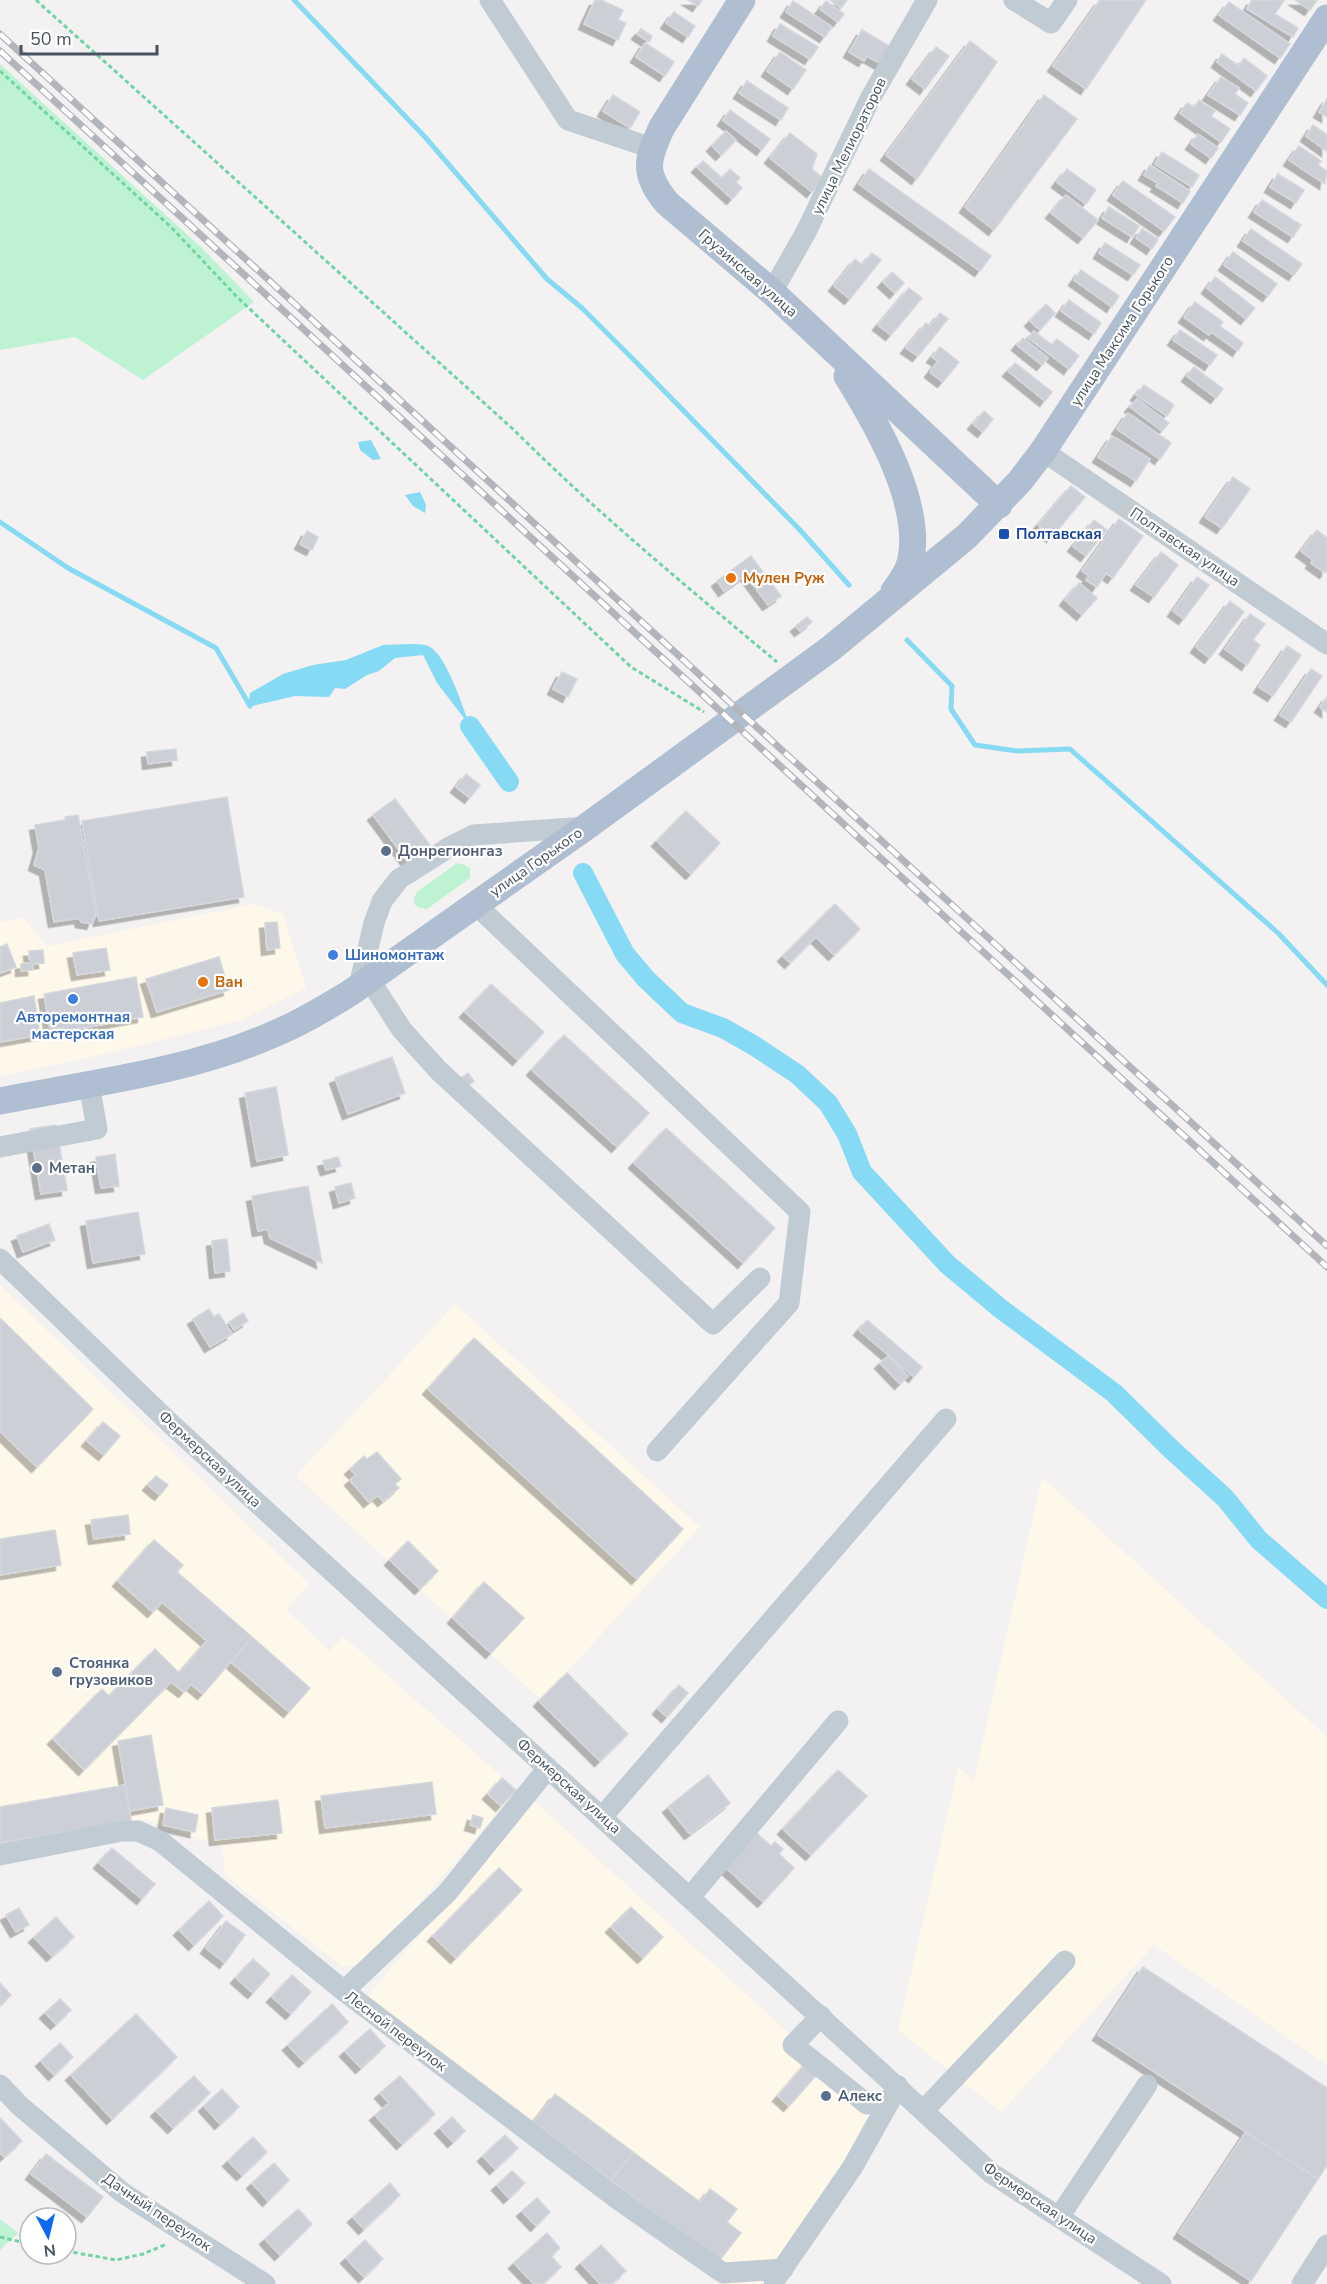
<svg xmlns="http://www.w3.org/2000/svg" width="1327" height="2284" viewBox="0 0 1327 2284" font-family="'Nunito Sans',sans-serif">
<defs>
<filter id="shadow"><feDropShadow dx="-5.5" dy="5.5" stdDeviation="0" flood-color="#0004"/></filter>
</defs>
<rect width="100%" height="100%" fill="#f3f1f1"/>
<!-- commercial -->
<path fill="#fef8ea" d="M255,904L283,914L306,988L241,1020L92,1057L0,1076V922L23,918L47,946Z
M0,1285L309,1584L286,1610L330,1651L343,1636L517,1790L367,1964L343,1967L225,1875L222,1847L144,1819L0,1845Z
M455,1304L700,1527L541,1700L296,1476Z
M1042,1477L1327,1737V2065L1154,1945L1001,2112L898,2030L958,1768L974,1780Z
M534,1801L813,2055L865,2097L856,2110L882,2116L769,2284H720L712,2279L723,2262L367,1996Z"/>
<!-- green -->
<path fill="#bdf3d3" d="M0,64L202,248L254,302L143,380L75,337L0,350Z
M457,863L465,865L470,868V878L427,909L420,908L415,905L414,898L417,892Z
M0,2219L18,2233L0,2250Z"/>
<!-- water -->
<path fill="#87daf3" d="M371,440L381,459L373,460L360,450L358,442Z
M420,492L426,505L425,513L413,506L405,495Z
M383,645C396,645 412,643 425,645C445,648 463,708 470,726L437,683L423,655L395,658L379,671L367,675L345,689L335,688L329,697L295,696L248,707L250,693L283,674L313,665L346,660Z"/>
<g fill="none" stroke-linecap="round" stroke-linejoin="round">
<!-- stream -->
<path stroke="#87daf3" stroke-width="5" d="M294,0L425,137L547,279L582,308L633,359L800,530L849,585
M0,522L68,568L216,648L250,706
M907,640L952,686L951,709L975,745L1017,751L1070,749L1278,933L1327,985"/>
<!-- canal -->
<path stroke="#87daf3" stroke-width="20" d="M470,726L509,782
M583,873L625,954L646,979L682,1013L723,1028L753,1045L797,1074L828,1103L847,1134L862,1172L947,1264L1001,1309L1114,1393L1172,1450L1225,1498L1259,1540L1327,1599"/>
</g>
<!-- building -->
<path fill="#ccd0d6" stroke="#d4d7dd" stroke-width="1.5" filter="url(#shadow)" d="M595,0H601L623,10L618,20L626,23L618,40L584,24Z
M688,0H702L698,6Z
M830,0H847L841,8Z
M1100,0H1146L1086,89L1053,66Z
M1252,0H1284L1275,14L1298,28L1293,37L1247,9Z
M1295,0H1317L1310,10Z
M793,1L832,27L825,37L786,12Z
M826,1L844,14L838,22L820,9Z
M1229,2L1290,44L1280,58L1219,15Z
M674,12L695,26L688,37L666,23Z
M780,24L818,47L810,59L773,36Z
M641,29L652,36L649,42L637,34Z
M862,30L891,47L881,64L867,56L864,61L849,52Z
M970,41L997,62L917,179L886,155Z
M645,43L674,62L665,76L636,57Z
M936,47L949,56L925,89L912,79Z
M780,52L806,70L793,89L767,71Z
M1222,54L1239,66L1244,58L1267,76L1256,91L1217,62Z
M1221,77L1239,88L1235,94L1248,103L1240,115L1208,95Z
M747,81L788,108L781,120L739,93Z
M613,95L640,112L630,128L603,111Z
M1044,95L1077,119L994,230L965,207Z
M1327,99V117L1319,112Z
M1199,100L1215,111L1211,116L1230,129L1221,142L1180,113L1187,103L1194,107Z
M730,110L770,139L762,150L723,120Z
M1313,125L1327,135V151L1306,136Z
M726,131L736,140L721,155L712,146Z
M790,133L817,154L812,169L823,178L812,192L770,158Z
M1198,134L1218,148L1211,158L1191,144Z
M1299,146L1321,161L1318,165L1327,171L1325,184L1289,160Z
M1162,152L1199,175L1192,187L1155,164Z
M703,161L722,178L730,169L740,178L736,182L742,188L732,199L697,167Z
M1150,165L1190,191L1183,203L1156,186L1158,183L1144,175Z
M869,169L991,256L980,271L859,184Z
M1067,169L1096,190L1086,204L1057,182Z
M1278,174L1304,190L1296,203L1270,187Z
M1123,181L1175,217L1164,231L1113,195Z
M1066,195L1098,220L1083,238L1051,213Z
M1262,200L1301,225L1293,237L1254,212Z
M1109,207L1139,226L1132,237L1102,218Z
M1142,229L1158,239L1152,249L1136,238Z
M1251,229L1302,264L1294,275L1243,241Z
M1105,243L1140,265L1133,275L1099,253Z
M1233,252L1277,284L1268,296L1224,265Z
M872,253L881,260L850,299L834,286L855,259L862,265Z
M1081,270L1119,296L1112,307L1074,280Z
M892,272L904,283L895,293L883,282Z
M1215,277L1255,308L1246,319L1207,288Z
M909,288L922,298L891,335L878,325Z
M1069,300L1101,323L1094,334L1061,311Z
M1195,302L1223,322L1220,326L1243,343L1238,351L1211,332L1209,335L1184,317Z
M1046,304L1055,313L1040,330L1030,321Z
M940,313L948,319L918,356L906,348L926,323L930,326Z
M1180,330L1217,355L1210,365L1173,340Z
M1034,331L1052,345L1057,339L1079,356L1069,369L1028,338Z
M1023,338L1048,358L1042,365L1017,345Z
M940,347L959,362L943,382L930,372L938,361L932,357Z
M1015,363L1052,392L1045,401L1008,371Z
M1194,367L1223,389L1216,398L1187,376Z
M1144,385L1174,405L1167,416L1136,395Z
M1137,399L1169,423L1162,431L1130,407Z
M984,411L993,419L983,432L973,424Z
M1128,413L1171,443L1160,459L1117,429Z
M1112,436L1150,459L1136,481L1098,457Z
M1233,477L1250,489L1222,528L1205,517Z
M1071,486L1085,497L1052,537L1038,525Z
M1119,519L1143,536L1113,578L1106,573L1097,587L1086,580L1089,576L1082,571Z
M1094,520L1107,530L1086,556L1073,546Z
M1317,530L1327,538V570L1325,573L1311,563L1313,560L1301,551Z
M307,531L318,537L312,550L300,544Z
M1161,552L1178,565L1154,597L1136,585Z
M751,556L781,596L768,605L746,575L724,591L717,581Z
M1197,577L1209,585L1184,619L1173,611Z
M1079,583L1097,598L1082,615L1065,600Z
M1230,601L1244,612L1210,658L1196,647Z
M1250,614L1265,624L1253,640L1260,645L1247,665L1225,649Z
M807,617L812,622L800,631L796,626Z
M1287,646L1301,655L1273,696L1259,687Z
M1311,669L1322,676L1291,722L1280,715Z
M562,672L577,679L568,697L553,689Z
M1327,697V712L1320,707Z
M176,749L177,760L148,764L147,752Z
M466,774L480,785L470,798L456,787Z
M227,797L244,897L99,921L82,821Z
M395,799L433,849L411,866L373,815Z
M686,811L720,843L691,874L657,841Z
M78,815L96,915L92,924L81,922L80,918L54,922L45,870L34,865L39,848L35,825L66,820L65,817Z
M835,904L860,929L834,955L816,937L790,963L783,956Z
M277,922L280,948L267,950L265,923Z
M7,944L16,967L0,973V947Z
M106,948L110,970L77,975L73,953Z
M43,950L44,963L33,964V970L21,971V964L30,963L29,951Z
M219,957L229,990L157,1012L146,979Z
M136,977L143,1017L51,1034L44,994Z
M491,984L544,1032L518,1060L465,1012Z
M34,996L40,1035L0,1042V1003Z
M564,1035L649,1113L617,1147L532,1070Z
M392,1057L405,1093L348,1114L335,1078Z
M468,1073L474,1081L463,1090L457,1081Z
M276,1087L288,1155L257,1161L245,1093Z
M56,1125L67,1190L41,1194L30,1129Z
M666,1128L775,1228L743,1263L634,1163Z
M115,1154L119,1186L101,1188L96,1157Z
M338,1157L341,1166L326,1170L323,1161Z
M351,1183L355,1198L339,1203L335,1187Z
M308,1186L322,1263L270,1238L268,1229L258,1231L252,1196Z
M138,1212L145,1254L93,1263L86,1221Z
M49,1224L55,1240L23,1252L17,1236Z
M227,1239L230,1271L215,1273L212,1241Z
M209,1309L214,1317L219,1314L232,1334L210,1347L193,1319Z
M243,1313L248,1321L234,1330L229,1322Z
M0,1318L93,1409L37,1467L0,1431Z
M867,1320L922,1367L914,1377L859,1330Z
M474,1338L683,1529L637,1579L428,1389Z
M888,1356L908,1376L900,1384L880,1363Z
M103,1422L120,1436L104,1455L87,1441Z
M377,1452L401,1479L395,1484L399,1488L383,1501L378,1495L369,1502L350,1480L356,1475L350,1469L364,1456L367,1459Z
M156,1476L168,1485L160,1495L148,1485Z
M128,1515L130,1534L94,1539L91,1520Z
M55,1530L61,1565L0,1575V1539Z
M154,1540L183,1565L177,1572L252,1637L203,1694L191,1684L184,1692L171,1682L84,1770L53,1739L102,1689L109,1696L155,1649L179,1673L207,1641L162,1602L153,1612L118,1581Z
M408,1541L438,1571L420,1589L390,1560Z
M484,1582L524,1618L491,1653L453,1618Z
M252,1637L310,1688L289,1712L231,1662Z
M567,1673L628,1734L600,1761L539,1701Z
M679,1685L688,1693L667,1717L658,1709Z
M151,1735L163,1805L130,1811L118,1741Z
M838,1770L867,1796L811,1855L783,1829Z
M708,1775L730,1803L690,1834L668,1807Z
M502,1778L516,1790L501,1806L488,1794Z
M432,1782L436,1814L325,1828L321,1796Z
M125,1785L131,1820L0,1843V1807Z
M278,1800L282,1833L215,1840L212,1808Z
M166,1808L198,1815L195,1832L163,1825Z
M473,1815L483,1818L480,1828L470,1825Z
M752,1829L771,1846L775,1842L783,1849L779,1854L794,1868L763,1902L721,1863Z
M112,1848L155,1884L142,1899L99,1863Z
M499,1868L522,1890L456,1958L433,1936Z
M209,1901L223,1916L194,1945L179,1930Z
M631,1907L663,1937L643,1958L611,1927Z
M19,1908L29,1925L16,1932L6,1915Z
M56,1917L74,1937L52,1956L34,1937Z
M226,1921L245,1935L225,1963L206,1948Z
M253,1959L270,1974L253,1993L236,1978Z
M1143,1967L1327,2088V2165L1318,2179L1098,2035Z
M292,1975L311,1992L291,2014L272,1997Z
M0,1983L11,1995L0,2006Z
M60,1999L71,2010L56,2024L45,2013Z
M332,2004L348,2022L304,2062L288,2045Z
M136,2014L177,2057L112,2119L71,2075Z
M370,2029L385,2046L361,2068L345,2051Z
M60,2043L73,2057L54,2075L41,2061Z
M808,2061L820,2071L789,2106L778,2096Z
M194,2076L210,2093L173,2128L156,2111Z
M400,2076L435,2114L402,2144L375,2115L389,2103L380,2093Z
M222,2089L239,2107L220,2124L204,2106Z
M555,2094L633,2152L611,2180L534,2122Z
M452,2117L465,2131L453,2142L440,2128Z
M0,2118L22,2141L4,2157L0,2152Z
M1246,2132L1318,2179L1251,2281L1179,2233Z
M505,2135L518,2148L495,2169L483,2156Z
M253,2137L267,2152L242,2175L228,2161Z
M633,2152L700,2202L710,2189L737,2209L727,2222L741,2233L719,2261L611,2180Z
M46,2154L103,2197L87,2217L31,2174Z
M274,2163L289,2180L268,2201L252,2183Z
M512,2171L525,2183L509,2198L497,2185Z
M390,2183L400,2195L364,2229L353,2217Z
M537,2198L550,2212L536,2226L522,2211Z
M298,2209L312,2224L280,2255L265,2239Z
M547,2233L560,2248L551,2256L561,2267L543,2284H534L514,2263Z
M365,2240L383,2259L364,2277L346,2258Z
M601,2245L626,2271L611,2284H600L581,2263Z"/>
<g fill="none" stroke-linecap="round" stroke-linejoin="round">
<!-- path -->
<path stroke="#72d4a6" stroke-width="3" stroke-dasharray="4.5 3" stroke-linecap="butt" d="M36,0L513,429C596,512 687,587 777,662
M0,71L171,227L237,297L631,667L704,712
M0,2237L30,2244
M66,2251L116,2260L143,2254L167,2244"/>
<!-- minor -->
<path stroke="#c1cbd3" stroke-width="21" d="M490,0L568,120L652,148
M1014,0L1051,23L1067,0
M772,292L806,232L871,97L927,0
M1043,451L1327,644
M475,904L800,1212L789,1303L657,1451
M369,979L402,1030L439,1071L713,1324L760,1278
M359,986L374,923L382,901L399,879L448,848L474,835L586,827
M0,1147L97,1129L89,1084
M0,1259L172,1425L991,2173L1161,2284
M602,1817L946,1419
M0,1855L122,1831H138L160,1841L344,1991L616,2198L723,2273L783,2269
M690,1897L838,1721
M344,1991L447,1893L548,1768
M821,2016L793,2045L867,2104L890,2101
M0,2085L20,2106L123,2193L265,2284
M924,2110L1065,1961
M1059,2217L1147,2085
M774,2281L852,2168L898,2086
M1302,2284L1327,2245"/>
<!-- major -->
<path stroke="#afbfd1" stroke-width="27" d="M742,0L662,127C646,161 643,173 667,203L772,292L999,505
M847,376C876,423 922,501 911,559C909,570 901,582 894,591
M0,1101C91,1083 188,1072 274,1034C301,1023 325,1008 350,993L586,827L830,649L967,536L1020,481L1043,451L1327,18"/>
<!-- rail casing -->
<g stroke="#b2b6bc" stroke-width="7">
<path id="rail" d="M0,34L784,752L1327,1246
M0,51L1327,1267"/>
</g>
<!-- rail -->
<use href="#rail" stroke="#fff" stroke-width="4.5" stroke-dasharray="14" stroke-linecap="butt"/>
</g>
<!-- markers -->
<rect fill="#1a4fb4" stroke="#fff" stroke-width="2" x="998" y="528" width="12" height="12" rx="3"/>
<g fill="#e8710a" stroke="#fff" stroke-width="2">
<circle cx="731" cy="578" r="6"/>
<circle cx="203" cy="982" r="6"/>
</g>
<g fill="#5c6f8a" stroke="#fff" stroke-width="2">
<circle cx="386" cy="851" r="6"/>
<circle cx="37" cy="1168" r="6"/>
<circle cx="57" cy="1672" r="6"/>
<circle cx="826" cy="2096" r="6"/>
</g>
<g fill="#3f7fe0" stroke="#fff" stroke-width="2">
<circle cx="333" cy="955" r="6"/>
<circle cx="73" cy="999" r="6"/>
</g>
<g text-anchor="middle" stroke-width="4.5" stroke-linejoin="round" paint-order="stroke">
<!-- street labels -->
<g font-size="15" fill="#475360" stroke="#fff">
<text transform="translate(849 146) rotate(-64)" y="5">улица Мелиораторов</text>
<text transform="translate(748 273) rotate(41)" y="5">Грузинская улица</text>
<text transform="translate(1122 331) rotate(-57)" y="5">улица Максима Горького</text>
<text transform="translate(1185 547) rotate(34)" y="5">Полтавская улица</text>
<text transform="translate(536 862) rotate(-35)" y="5">улица Горького</text>
<text transform="translate(210 1459) rotate(43)" y="5">Фермерская улица</text>
<text transform="translate(569 1786) rotate(42)" y="5">Фермерская улица</text>
<text transform="translate(396 2031) rotate(37)" y="5">Лесной переулок</text>
<text transform="translate(1040 2203) rotate(34)" y="5">Фермерская улица</text>
<text transform="translate(157 2212) rotate(34)" y="5">Дачный переулок</text>
</g>
<!-- transit labels -->
<g font-size="15" font-weight="bold" fill="#164399" stroke="#fff" text-anchor="start">
<text x="1016" y="539">Полтавская</text>
</g>
<!-- food labels -->
<g font-size="15" font-weight="bold" fill="#c56008" stroke="#fff" text-anchor="start">
<text x="743" y="583">Мулен Руж</text>
<text x="215" y="987">Ван</text>
</g>
<!-- service labels -->
<g font-size="15" font-weight="bold" fill="#4e5e75" stroke="#fff" text-anchor="start">
<text x="398" y="856">Донрегионгаз</text>
<text x="49" y="1173">Метан</text>
<text x="69" y="1668">Стоянка<tspan x="69" dy="17">грузовиков</tspan></text>
<text x="838" y="2101">Алекс</text>
</g>
<!-- shop labels -->
<g font-size="15" font-weight="bold" fill="#366cbe" stroke="#fff" text-anchor="start">
<text x="345" y="960">Шиномонтаж</text>
<text x="73" y="1022" text-anchor="middle">Авторемонтная<tspan x="73" dy="17">мастерская</tspan></text>
</g>
</g>
<!-- north arrow -->
<g transform="translate(48 2236) rotate(173)"><circle r="28" fill="#ffffff" stroke="#b5babf" stroke-width="1.5"/>
<path d="M0-4.5L10 22L0 15L-10 22Z" fill="#0c6af2"/>
<text y="-9" font-size="16" font-weight="bold" text-anchor="middle" fill="#475360">N</text>
</g>
<!-- scale -->
<path d="M21 45v9h136v-9" fill="none" stroke="#475360" stroke-width="3"/>
<text x="30" y="45" font-size="18" fill="#475360" stroke="#ffffff" stroke-width="4.5" paint-order="stroke">50 m</text>
</svg>
